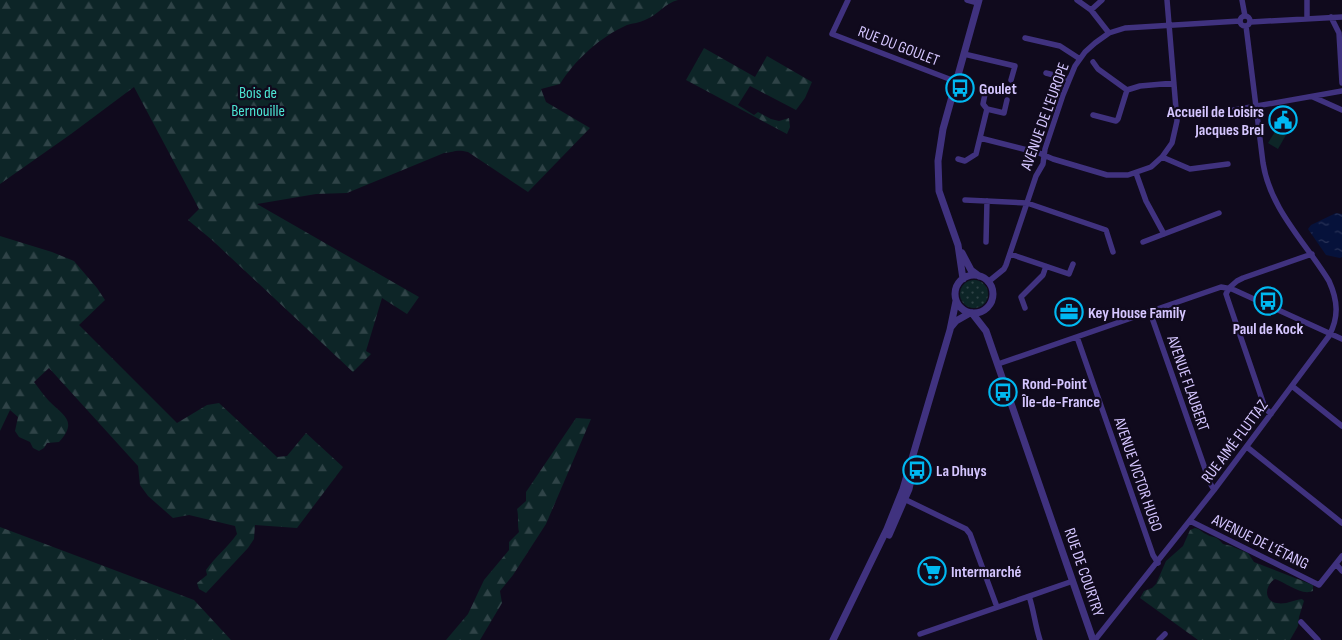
<svg xmlns="http://www.w3.org/2000/svg" width="1342" height="640" viewBox="0 0 1342 640" font-family="'Sofia Sans Condensed',sans-serif">
<defs>
<pattern id="grass-dots" width="8" height="8" patternUnits="userSpaceOnUse" patternTransform="scale(1.25)"><rect width="8" height="8" fill="#0d2527"/><path d="M2 2h.1M6 6h.1" fill="none" stroke="#2f4347" stroke-width="1.8" stroke-linecap="round"/></pattern>
<pattern id="forest-firs" width="22" height="20" patternUnits="userSpaceOnUse" patternTransform="scale(1.25)"><rect width="22" height="20" fill="#0d2527"/><path d="M5 1l3.5 6h-7zM16 11l3.5 6h-7z" fill="#2f4347"/></pattern>
<pattern id="water-ripples" width="26" height="14" patternUnits="userSpaceOnUse" patternTransform="scale(1.25)"><rect width="26" height="14" fill="#06123b"/><path d="M2 4q2-2 4 0t4 0M15 11q2-2 4 0t4 0" fill="none" stroke="#293358"/></pattern>
</defs>
<rect width="100%" height="100%" fill="#100a1d"/>
<!-- grass -->
<path fill="url(#grass-dots)" d="M960 294a14 14 0 1 1 28 0a14 14 0 1 1-28 0Z"/>
<!-- forest -->
<path fill="url(#forest-firs)" d="M0,0H678C665,3 658,15 645,20C639,23 633,23 627,25C600,37 575,60 560,84L541,89L546,102L590,128L528,192L468,152C456,149 455,152 444,153L347,193L316,194L257,204L419,297L407,314L382,298L366,351L371,354L353,372L212,240L188,220L199,209L134,87L71,134L0,184Z
M704,48L755,77L767,56L812,82L805,98L796,110L750,86L738,105L754,115L758,112L771,119L779,121L789,118L790,127L787,134L686,80Z
M0,236L52,252L74,261L97,288L105,300L79,325L177,423L207,405L219,403L277,457L287,456L306,433L343,467L297,528L255,525L254,539L248,548L206,593L199,589L197,583L207,575L206,570C215,557 228,547 237,534L235,526L189,515L173,518L148,496L140,485L138,466L49,368L34,382C39,388 43,395 49,401C64,416 78,421 59,442L47,443L44,448L39,451L33,448L30,442L19,437L15,431L18,417L10,410L0,431Z
M576,418L591,419L546,524L513,575L500,591L502,603L480,640H446L468,614L484,580L509,550V542L519,532C517,524 519,517 517,509L526,501V492Z
M0,527L194,600L231,640H0Z
M1195,528C1201,529 1201,532 1206,534C1214,539 1215,534 1223,544L1231,546L1248,553L1254,562L1313,585V591C1301,596 1287,583 1275,579C1265,585 1263,601 1277,603C1285,605 1294,600 1302,599L1304,601L1299,617L1298,626L1290,640H1198L1140,598L1144,591L1152,588L1156,584L1166,561L1183,546L1190,530Z"/>
<!-- green -->
<path fill="#0d2527" d="M1276,130L1286,135L1278,149L1268,143Z"/>
<!-- water -->
<path fill="url(#water-ripples)" d="M1336,213L1342,214V257L1340,258L1326,255L1308,229L1311,225Z"/>
<g fill="none" stroke-linecap="round" stroke-linejoin="round">
<!-- minor -->
<path stroke="#40327f" stroke-width="5.5" d="M848,0L832,34L957,82
M967,0L978,3
M1077,0L1091,10L1109,33
M1242,0L1245,16
M1307,0V18
M1091,10L1102,0
M1240 21a5 5 0 1 1 10 0a5 5 0 1 1-10 0Z
M1331,17L1339,33L1342,83
M1251,22L1342,17
M1025,38L1060,46L1080,59
M964,54L1015,66L1011,80
M1093,62L1098,69L1127,90
M1046,73L1069,79
M1313,97L1342,110
M987,109L1004,113L1007,100
M1178,114L1217,113L1342,91
M1093,115L1116,121L1118,119L1127,90L1140,86L1174,83
M980,138L1039,153L1053,159L1107,175H1128L1151,167L1162,157L1172,143L1177,121L1167,0
M1162,157L1190,169L1228,164
M958,159L965,161L976,154L987,109L983,104L986,89
M1136,173L1146,201L1164,234
M965,200L1027,203L1106,230L1113,252
M986,242L987,201
M1143,242L1219,213
M1010,254L1069,274L1073,264
M988,282L1004,269L1006,265L1036,176L1043,164L1045,149L1063,95L1075,66L1085,52L1095,43L1109,33L1125,28L1240,21
M1229,288L1226,294L1228,300L1265,408L1271,414
M1229,288L1237,281L1243,278L1312,254
M1025,308L1021,297L1043,275L1046,266
M1150,312L1210,483L1214,490
M1077,337L1153,555L1158,563
M998,364L1221,287L1232,289L1342,339
M1292,386L1342,426
M1247,447L1342,523
M902,498L966,529L970,534L997,607
M1190,521L1319,585L1342,556
M1336,564L1342,571
M1029,596C1034,611 1035,625 1040,640
M1301,622L1318,640
M920,634L1073,581
M1095,640L1214,490L1329,336C1339,317 1338,301 1329,281C1306,243 1270,209 1263,163L1246,26
M1159,640L1165,634"/>
<!-- tertiary -->
<path stroke="#40327f" stroke-width="7" d="M962,253L971,270L979,276
M955 294a19 19 0 1 1 38 0a19 19 0 1 1-38 0Z
M963,279L958,245L939,191L938,161L943,129L979,0
M972,313L986,331L1093,640
M951,327L956,321L970,313
M889,535L909,489L915,461
M833,640L887,529L903,489L950,330L956,301"/>
</g>
<!-- icons -->
<defs>
<g id="bus-ring" transform="scale(1.4375)"><circle r="9.5" fill="#100a1d" stroke="#00b8f1" stroke-width="1.5"/><path d="M-5-6H5V4H4V6H2V4H-2V6H-4V4H-5ZM-3.5-4V0h7V-4ZM-3.5 1.2v1.5H-2V1.2ZM2 1.2v1.5H3.5V1.2Z" fill="#00b8f1"/></g>
<g id="civic-ring" transform="scale(1.4375)"><circle r="9.5" fill="#100a1d" stroke="#00b8f1" stroke-width="1.5"/><path d="M-.6-6.5H3V-4.5H.6V-3L4-1V1h2V6H-6V1h2V-1L-.6-3ZM-1.2 2.5V6h2.4V2.5Z" fill="#00b8f1"/></g>
<g id="office-ring" transform="scale(1.4375)"><circle r="9.5" fill="#100a1d" stroke="#00b8f1" stroke-width="1.5"/><path d="M-6-3h4V-5.5h4V-3h4V5H-6ZM-1-4.5V-3h2v-1.5ZM-6 0V1H6V0Z" fill="#00b8f1"/></g>
<g id="supermarket-ring" transform="scale(1.4375)"><circle r="9.5" fill="#100a1d" stroke="#00b8f1" stroke-width="1.5"/><path d="M-6-5.5h2.5l.6 2H6L4.5 2H-2.5L-4.4-4H-6ZM-1.5 3.2a1.3 1.3 0 1 0 .1 0ZM3 3.2a1.3 1.3 0 1 0 .1 0Z" fill="#00b8f1"/></g>
</defs>
<g fill-rule="evenodd">
<use href="#bus-ring" x="960" y="88"/>
<use href="#civic-ring" x="1283" y="120"/>
<use href="#bus-ring" x="1268" y="301"/>
<use href="#office-ring" x="1069" y="312"/>
<use href="#bus-ring" x="1003" y="392"/>
<use href="#bus-ring" x="917" y="470"/>
<use href="#supermarket-ring" x="932" y="571"/>
</g>
<g text-anchor="middle" stroke-width="4.5" stroke-linejoin="round" paint-order="stroke">
<!-- street labels -->
<g font-size="16" fill="#d5c6ff" stroke="#100a1d">
<text transform="translate(899 45) rotate(21)" y="6">RUE DU GOULET</text>
<text transform="translate(1044 116) rotate(-70)" y="6">AVENUE DE L'EUROPE</text>
<text transform="translate(1189 383) rotate(71)" y="6">AVENUE FLAUBERT</text>
<text transform="translate(1234 441) rotate(-53)" y="6">RUE AIMÉ FLUTTAZ</text>
<text transform="translate(1139 474) rotate(71)" y="6">AVENUE VICTOR HUGO</text>
<text transform="translate(1261 541) rotate(26)" y="6">AVENUE DE L’ÉTANG</text>
<text transform="translate(1085 572) rotate(71)" y="6">RUE DE COURTRY</text>
</g>
<!-- poi labels -->
<g font-size="16" font-weight="bold" fill="#d5c6ff" stroke="#100a1d" text-anchor="start">
<text x="979" y="94">Goulet</text>
<text x="1264" y="117" text-anchor="end">Accueil de Loisirs<tspan x="1264" dy="18">Jacques Brel</tspan></text>
<text x="1088" y="318">Key House Family</text>
<text x="1268" y="334" text-anchor="middle">Paul de Kock</text>
<text x="1022" y="389">Rond-Point<tspan x="1022" dy="18">Île-de-France</tspan></text>
<text x="936" y="476">La Dhuys</text>
<text x="951" y="577">Intermarché</text>
</g>
<!-- park labels -->
<g font-size="16" fill="#4ce5d4" stroke="#100a1d">
<text x="258" y="98">Bois de<tspan x="258" dy="18">Bernouille</tspan></text>
</g>
</g>
</svg>
